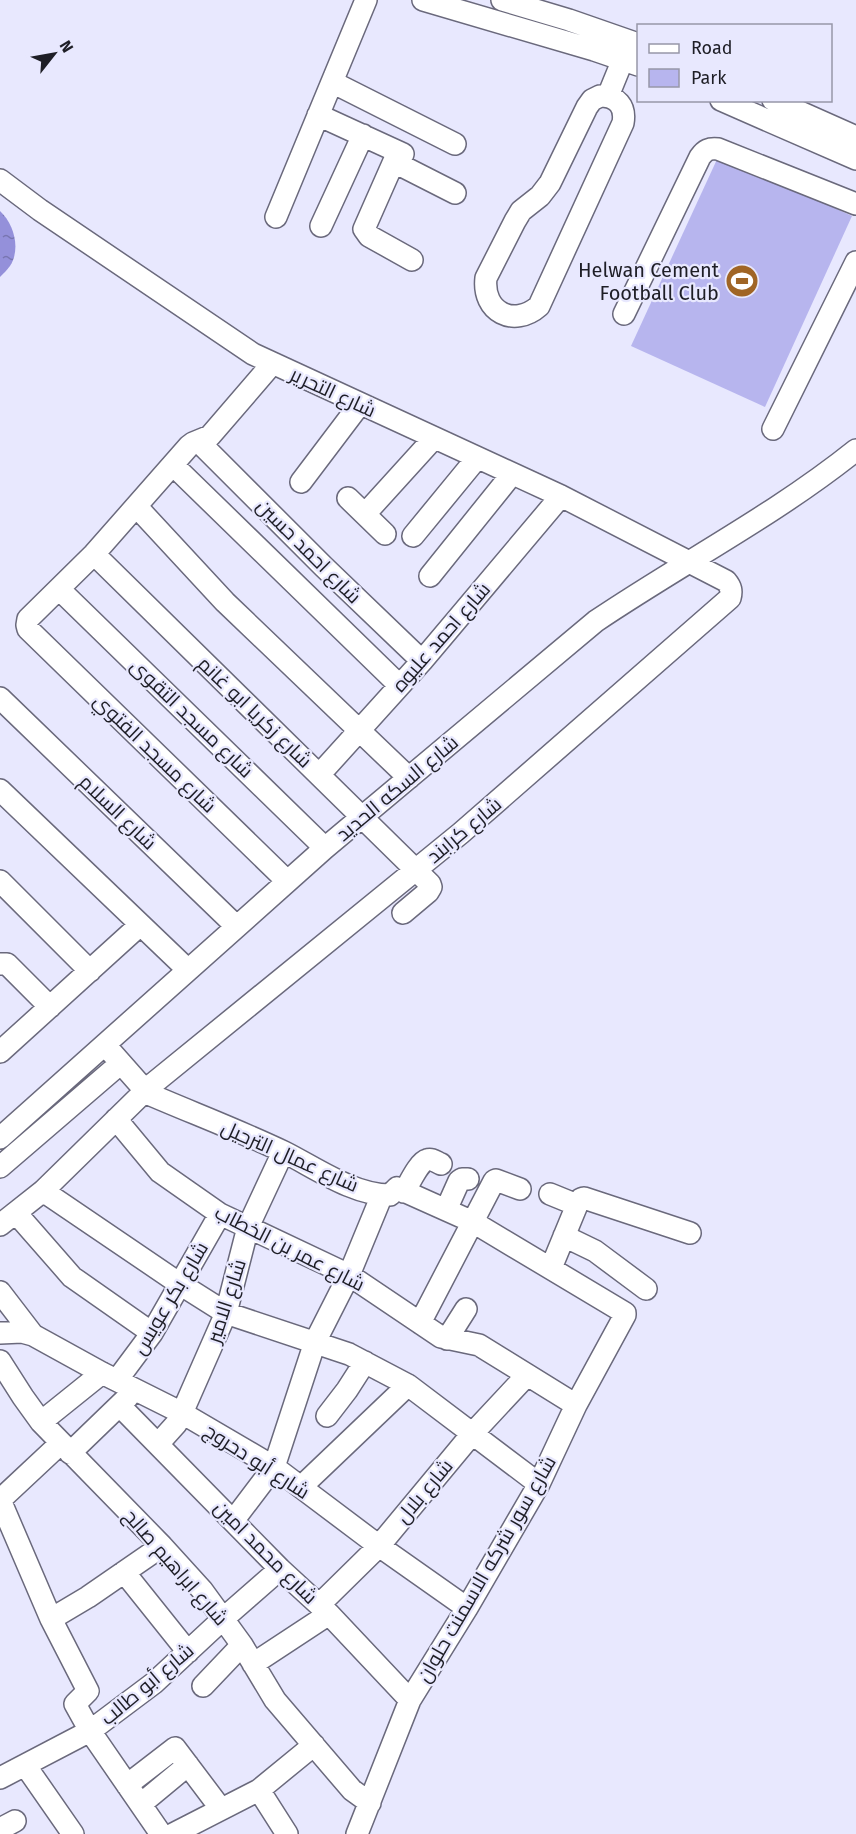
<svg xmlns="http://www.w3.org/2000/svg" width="856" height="1834" viewBox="0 0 856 1834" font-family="'Fira Sans',Cairo,sans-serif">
<defs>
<pattern id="water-ripples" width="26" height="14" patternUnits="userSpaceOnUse" patternTransform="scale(1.5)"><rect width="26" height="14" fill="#9490da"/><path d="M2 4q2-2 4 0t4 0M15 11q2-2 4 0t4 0" fill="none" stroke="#7875b1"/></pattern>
</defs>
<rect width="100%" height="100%" fill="#e8e8fe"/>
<!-- green -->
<path fill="#b7b5ee" d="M719,155L852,216L765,407L631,346Z"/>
<!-- water -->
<path fill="url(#water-ripples)" d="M0,211C14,224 21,249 10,266C7,270 3,274 0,277Z"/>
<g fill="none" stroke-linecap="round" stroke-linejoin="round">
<!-- minor casing -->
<g stroke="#6a697c" stroke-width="24">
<path id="minor" d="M423,0L594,50L638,65
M502,0L569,20L638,44
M332,82L455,144
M600,96C617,96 626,106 623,123L539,306C514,328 482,312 486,278L515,221L521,211L540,196L550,183L587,107L592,100Z
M608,96L628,47
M721,100L856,159
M773,100L856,137
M318,115L403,154
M398,152L364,229L369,236L412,260
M394,162L455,193
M0,180L40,210L253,354L561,496L726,581C731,587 732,591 730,598L461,833L144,1091
M276,217L366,0
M321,226L363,135
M624,314L700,157C705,150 709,148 718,149L856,204
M272,364L210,436L193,443L189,446L94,554L28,619L27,625L28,629L287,881
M773,429L856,262
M198,441L324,567L422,661
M173,465L399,685
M301,482L360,404
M348,498L385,534
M137,507L225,602L409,778
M365,514L434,438
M413,536L477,458
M94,554L430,884L431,887L428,892L403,913
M430,576L512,474
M59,589L325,848
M0,698L236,926
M319,775L422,661L561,496
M0,790L188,970
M0,881L90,971
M0,964H7L50,1007
M0,1052L140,925
M144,1092C190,1112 238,1130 284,1152C316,1168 353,1195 390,1195L397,1188L473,1222L625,1313V1315L576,1405L539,1484L467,1608L410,1700L357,1834
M116,1119L160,1172L220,1214L349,1275L441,1337L479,1345L576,1405
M0,1138L325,848L596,621C682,563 775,515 856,450
M0,1167L121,1063
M43,1191L180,1284L226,1313L349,1354L408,1385L539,1484
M404,1192C409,1184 419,1162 427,1160C432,1158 436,1162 441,1164
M550,1194L577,1205
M446,1210L459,1181L462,1179H468
M16,1213L72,1277L152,1333
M0,1225L43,1191L144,1092L143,1088L105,1045
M564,1236L595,1251L646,1289
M551,1268L577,1205L581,1199L584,1198L690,1233
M0,1292L33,1335
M420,1323L494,1181L496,1180L520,1189
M0,1333L22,1332L33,1335L102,1373L182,1413L274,1467L379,1546L467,1608
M447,1339L466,1309
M0,1361L23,1397L41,1422L162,1546L202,1590L242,1645L275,1700L352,1790L370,1803
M117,1380L152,1333L220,1214
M120,1406L280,1569L329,1614L410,1700
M327,1416L347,1390L365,1362
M41,1422L102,1373
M61,1443L0,1500L51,1619L88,1691L75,1704L90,1731L161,1834
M158,1444L176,1424L182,1413L226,1313L248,1227L283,1152
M70,1453L128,1397
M301,1487L408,1385
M233,1521L274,1467L315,1342L349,1275L382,1195
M124,1572L188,1652
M319,1605L379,1546L472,1434L527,1375
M51,1619L88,1597L162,1546
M253,1664L329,1614
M203,1686L242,1645
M25,1765L73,1834
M0,1778L90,1731L154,1683L224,1618L280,1569
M127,1785L175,1748L221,1809
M259,1790L287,1834
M141,1804L188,1765
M0,1829L15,1821
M173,1834L259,1790L314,1745"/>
</g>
<!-- minor -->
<use href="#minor" stroke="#fff" stroke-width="21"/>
</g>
<!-- icons -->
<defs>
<g id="stadium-disc" transform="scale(1.725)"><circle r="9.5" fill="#a06526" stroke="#e8e8fe"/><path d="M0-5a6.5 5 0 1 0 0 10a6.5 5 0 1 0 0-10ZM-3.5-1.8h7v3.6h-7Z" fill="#fff"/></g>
</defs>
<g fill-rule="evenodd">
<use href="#stadium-disc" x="742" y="281"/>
</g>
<g text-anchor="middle" stroke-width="4.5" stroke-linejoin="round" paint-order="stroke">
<!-- poi labels -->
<g font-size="20" fill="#1e1e26" stroke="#e8e8fe" text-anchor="end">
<text x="719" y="277">Helwan Cement<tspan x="719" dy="23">Football Club</tspan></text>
</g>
<!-- street labels -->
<g font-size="20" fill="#1e1e26" stroke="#e8e8fe">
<text transform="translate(333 392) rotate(25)" y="7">شارع التحرير</text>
<text transform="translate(309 551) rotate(45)" y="7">شارع احمد حسين</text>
<text transform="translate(441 637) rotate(-49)" y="7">شارع احمد عليوه</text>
<text transform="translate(255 712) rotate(44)" y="7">شارع زكريا ابو غانم</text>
<text transform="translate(192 718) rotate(44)" y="7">شارع مسجد التقوى</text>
<text transform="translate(155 753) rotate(44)" y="7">شارع مسجد الفتوي</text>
<text transform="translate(397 788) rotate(-40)" y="7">شارع السكه الحديد</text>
<text transform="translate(118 812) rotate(44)" y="7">شارع السلام</text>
<text transform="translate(464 830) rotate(-40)" y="7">شارع كرابند</text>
<text transform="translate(290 1156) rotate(24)" y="7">شارع عمال الترحيل</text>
<text transform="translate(290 1248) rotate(27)" y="7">شارع عمر بن الخطاب</text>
<text transform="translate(170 1298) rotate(-59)" y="7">شارع بكر عويس</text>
<text transform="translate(226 1301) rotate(-72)" y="7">شارع الامير</text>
<text transform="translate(257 1461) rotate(33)" y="7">شارع أبو دحروج</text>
<text transform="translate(424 1491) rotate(-50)" y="7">شارع بلال</text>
<text transform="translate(266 1552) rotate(45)" y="7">شارع محمد امين</text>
<text transform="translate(176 1567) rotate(49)" y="7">شارع ابراهيم صالح</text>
<text transform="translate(486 1569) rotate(-60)" y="7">شارع سور شركه الاسمنت حلوان</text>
<text transform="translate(147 1684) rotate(-40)" y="7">شارع أبو طالب</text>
</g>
</g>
<!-- legend -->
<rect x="637" y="24" width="195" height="78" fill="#e8e8fe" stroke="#9797a8" stroke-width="1.5"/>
<rect x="649" y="44" width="30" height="9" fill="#ffffff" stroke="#9797a8" stroke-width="1.5"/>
<text x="691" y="54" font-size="18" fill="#1e1e26">Road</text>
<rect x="649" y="69" width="30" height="18" fill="#b7b5ee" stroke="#9797a8" stroke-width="1.5"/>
<text x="691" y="84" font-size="18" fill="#1e1e26">Park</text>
<!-- north arrow -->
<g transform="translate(54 54) rotate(59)" stroke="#e8e8fe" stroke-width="4.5" paint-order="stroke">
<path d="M0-4.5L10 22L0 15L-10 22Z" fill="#1e1e26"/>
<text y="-9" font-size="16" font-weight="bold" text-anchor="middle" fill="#1e1e26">N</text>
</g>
</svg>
